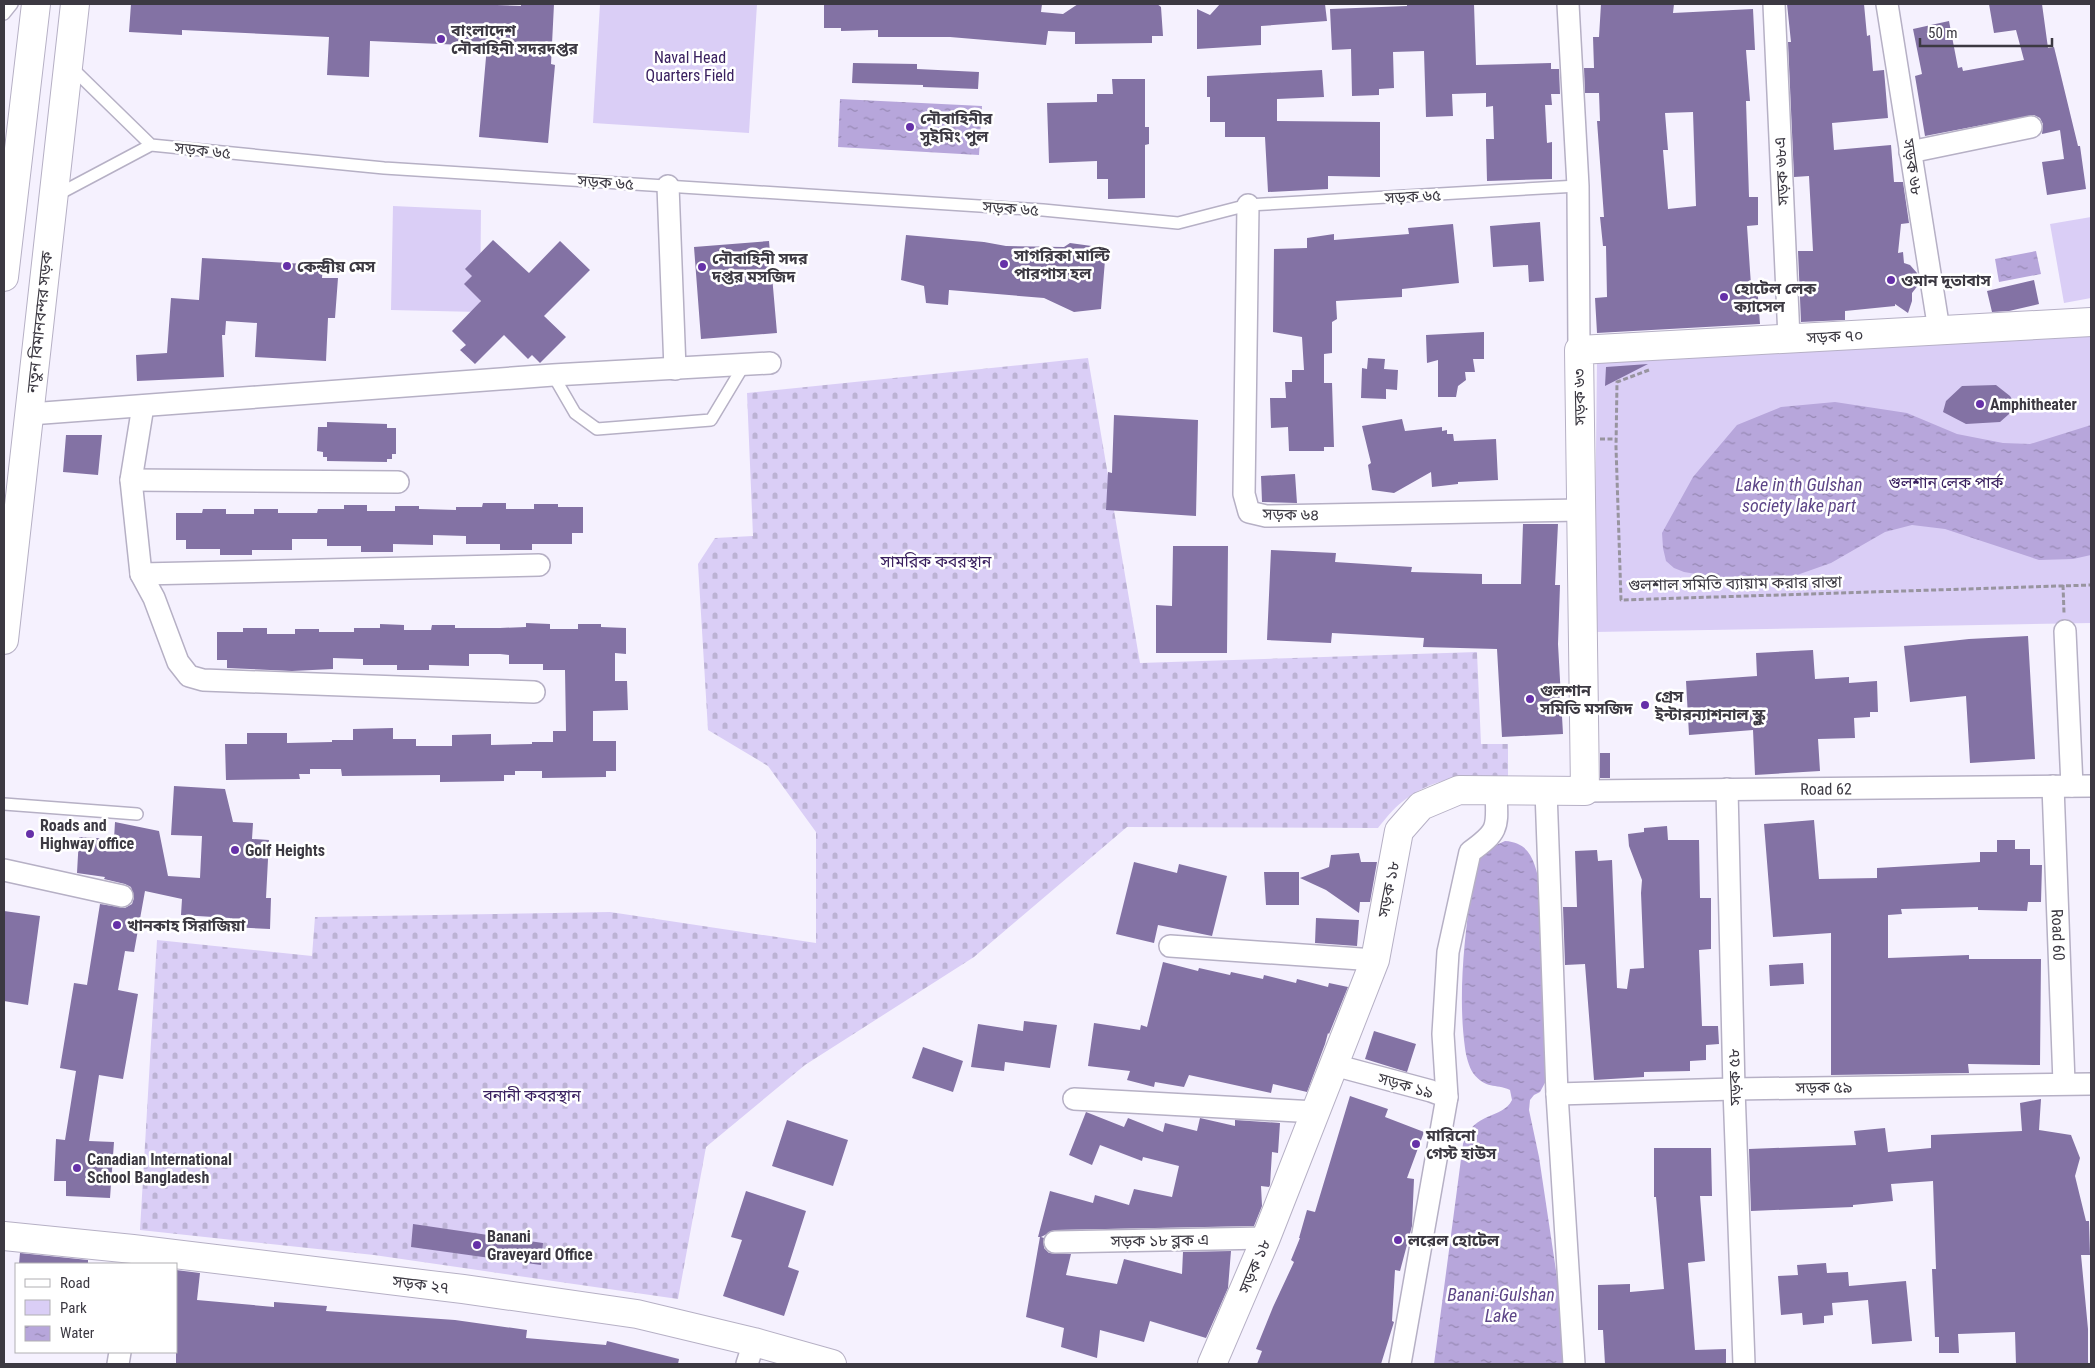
<svg xmlns="http://www.w3.org/2000/svg" width="2095" height="1368" viewBox="0 0 2095 1368" font-family="'Roboto Condensed','Noto Sans Bengali',sans-serif">
<defs>
<pattern id="cemetery-stones" width="16" height="16" patternUnits="userSpaceOnUse" patternTransform="scale(1.25)"><rect width="16" height="16" fill="#dacef6"/><path d="M2 7V4a2 2 0 0 1 4 0v3zM10 15v-3a2 2 0 0 1 4 0v3z" fill="#bcb2d4"/></pattern>
<pattern id="water-ripples" width="26" height="14" patternUnits="userSpaceOnUse" patternTransform="scale(1.25)"><rect width="26" height="14" fill="#b7a6db"/><path d="M2 4q2-2 4 0t4 0M15 11q2-2 4 0t4 0" fill="none" stroke="#9688b3"/></pattern>
</defs>
<rect width="100%" height="100%" fill="#f5f1fe"/>
<!-- cemetery -->
<path fill="url(#cemetery-stones)" d="M1088,358L1140,663L1477,652L1481,744H1508V780C1467,775 1436,775 1402,802C1393,809 1385,819 1378,828L1127,827L974,957L805,1065L706,1147L678,1299L374,1255L140,1230L157,940L312,956L315,917L610,912L816,943V832L768,766L708,730L698,564L715,538L753,536L747,393Z"/>
<!-- park -->
<path fill="#dacef6" d="M600,4H757L749,133L593,123Z
M393,206L481,210L480,312L391,310Z
M2091,217V298L2064,303L2050,224Z
M2091,330V623L1594,632L1597,360Z"/>
<!-- water -->
<path fill="url(#water-ripples)" d="M840,99L982,106L979,155L838,147Z
M2036,251L2041,274L1999,282L1995,259Z
M1835,402L1907,413L1957,434L2003,443L2030,444L2091,425V555L2073,559L2039,560L1945,529L1912,525L1885,532L1831,563L1797,575L1751,583L1684,572L1674,568L1666,561L1663,548L1662,533L1693,477L1737,425L1781,407Z
M1505,841C1533,843 1534,864 1541,887L1547,1079L1540,1092L1534,1095L1530,1100L1529,1110L1539,1157L1561,1304L1564,1364H1434L1463,1144C1474,1110 1502,1120 1512,1100L1510,1090C1495,1083 1486,1090 1473,1073C1469,1067 1466,1056 1465,1048C1458,997 1464,942 1471,891C1473,882 1473,870 1478,861C1484,852 1495,845 1505,841Z"/>
<!-- building -->
<path fill="#8372a4" fill-rule="evenodd" d="M131,4H470L521,6V4H554L551,64L555,65L548,143L479,137L487,46L370,41L369,77L327,75L329,37L182,30V35L129,32Z
M824,4L965,5V4H1042L1041,12L1063,14L1078,4H1157L1161,7L1163,36H1152V43L1075,44V32L1048,31L1046,45L950,37H878V30L841,31V28H824Z
M1220,4H1325L1327,21L1261,26V45L1197,49V9L1210,15Z
M1407,4H1474L1476,65L1551,63V69H1559L1560,94H1551L1552,105H1545L1547,143L1552,142V179L1487,181L1486,139H1494L1493,106L1486,107V93L1452,94L1453,116L1426,117L1424,51L1393,52L1394,88L1379,89V95L1352,96L1351,49L1332,50L1330,9L1407,6Z
M1601,4H1674L1673,13L1753,9L1755,50H1746L1750,101H1746L1749,197H1758V225L1747,226L1751,285L1757,284L1760,324L1597,333L1595,298L1607,297L1606,246H1603L1600,217H1604L1597,121H1600L1599,93H1585L1584,68H1594L1593,37H1599ZM1693,112L1696,206L1668,209L1663,150H1668L1665,113Z
M1787,4H1864L1867,36L1870,35L1873,71L1884,70L1888,118L1832,123L1834,150L1891,145L1894,182H1903L1909,223L1901,224L1898,253L1903,252L1904,263L1910,265L1917,273L1919,284L1912,293V301L1908,313L1895,304V306L1845,311V320L1801,322L1798,251H1813L1809,176L1794,177L1788,42H1791Z
M1989,4H2042L2048,48L2054,47L2078,146H2080L2086,189L2047,195L2042,162L2064,159L2060,130L2042,134L2043,124L2040,118L2034,115L1925,136L1915,76L1922,74L1913,29L1949,21L1958,68L1962,67L1963,71L2024,60L2016,30L1994,33Z
M853,63L917,64V69L979,72L978,89L923,87V85L852,83Z
M1322,70L1324,97L1277,99V121L1380,122V177L1328,176V189L1268,192L1265,137H1225V122H1210V97H1207V76Z
M1112,79H1145V127H1149V144L1145,145V198L1108,199V179H1097V161L1049,163L1047,103L1097,102V94H1113Z
M1540,222L1544,281L1529,282L1528,265L1493,267L1490,226Z
M1453,224L1459,283L1402,289V297L1336,301L1337,319L1332,322V353L1324,354V383H1332L1334,447H1324V451H1289L1288,427L1271,428L1270,398H1286L1285,382H1292V370H1304L1302,337L1273,332L1274,249L1307,248V238L1334,234V240L1409,234L1408,228Z
M906,235L984,242L1006,246L1064,247L1070,243L1106,248L1101,309L1074,312L1044,298L949,290L948,305L926,303L924,286L901,280Z
M493,240L529,273L560,241L590,270L544,316L566,337L540,363L532,355L528,359L504,335L475,364L460,350L466,345L452,331L481,301L464,284L472,276L465,269Z
M769,241L777,333L701,339L694,247Z
M202,258L323,265L322,278H338L335,318H328L326,361L255,357L257,323L226,321L225,335H222L224,377L137,381L136,355L167,353L171,298L199,300Z
M2034,280L2039,304L2009,311L1992,312L1987,291Z
M1484,332V359H1473L1475,372H1465L1466,380L1458,386L1456,397H1438V360L1427,363L1426,335Z
M1368,358L1385,359L1384,369L1398,370L1397,390L1386,389V399L1361,398L1362,368L1367,369Z
M1648,364L1605,386L1606,367Z
M1996,385L2010,396L2017,407L2000,422L1966,424L1943,412L1946,401L1962,386Z
M1114,415L1198,420L1196,516L1106,510L1108,472L1112,473Z
M1402,419L1405,431L1442,427V431L1447,430V434H1453L1454,441L1496,439L1498,480L1458,482V484L1432,487L1431,472L1394,493L1372,490L1368,465L1371,463L1362,426Z
M327,422L387,424V428H396V454H392V459H387V462L327,461V457H323V452L317,451L318,427H327Z
M66,435H102L98,475L63,472Z
M1295,474L1297,503L1262,502L1261,476Z
M483,503H506V509H534V504H558V507H583V533H572V544H532V550H500V544H466V536L433,535V545L393,544V552H361V546H327V539H292V550H252V555H220V549H186V540H176V513H202L203,509H226V514H254V509H278V513H317L318,509H344V505H367V511H395V506H419V509L456,510V507H482Z
M1523,524H1558L1555,585H1560L1558,644L1563,734L1502,737L1497,649L1423,647L1424,638L1332,633L1331,643L1267,640L1271,550L1336,553L1335,562L1412,567L1411,572L1482,574V584H1521Z
M1173,546H1228L1227,653H1156V605L1172,606Z
M526,623L550,624V629H578V624H601V627L626,628V654L615,653V681H627L628,710L593,711V741H616V771H606V777L542,778V771H515V775H504V781L440,782V775L342,776L341,769H310V774H299L300,779L226,780L225,744H247V733H287V743L332,742V740H353V729L393,728V739H416V746H452V735L491,734V745L532,744V742H553V731H566L565,670H543V664H509V655L500,654H469V666L429,665V670H397V665H363V659L333,658V669L292,671L227,668V660H217V632H243V628H267V634H295V629H319V632H354V628H380V624L404,625V630H431L432,625H455V628H500L526,627Z
M2028,636L2035,759L1970,763L1966,696L1910,702L1904,646L1969,639Z
M1813,650L1815,679L1849,677V683L1877,681L1878,712H1870V717L1854,718L1855,738L1818,739L1820,771L1755,775L1753,730L1689,735L1686,681L1757,676L1756,653Z
M1600,753H1610V778H1600Z
M174,786L225,789L233,822L253,823L252,839L269,840L266,898H271L270,929L230,927V918L181,915L182,899L145,891L134,952L125,951L118,990L138,994L123,1079L99,1075L89,1141L114,1142L110,1198L66,1196V1181H54L56,1139L65,1140L76,1071L60,1068L74,983L87,985L100,904L125,908L132,904L134,898L131,887L125,884L104,879L105,877L77,873L79,837L114,839L115,822L159,831L168,876L200,878L202,836L171,835Z
M1814,820L1819,879L1877,878V868L1980,862V852H1997V840H2015V849H2030V865H2042L2041,902H2028L2027,911L1978,910V907L1901,909L1902,914L1888,915V958L1969,955V959H2041L2040,1065L1968,1064L1969,1073L1831,1075V933L1773,937L1764,824Z
M1667,826L1668,840H1699L1700,898H1711V949L1699,950L1702,1026H1718L1719,1044L1706,1045V1060L1690,1061V1071L1644,1072V1077L1594,1080L1585,964L1565,965L1563,907H1577L1575,851L1597,850L1598,861L1612,860L1617,988L1627,989L1630,969L1644,968L1641,893L1642,880L1629,846L1628,834L1644,832V828Z
M1359,853L1361,862H1377L1370,902H1360L1359,913L1326,890L1300,878L1329,867L1331,855Z
M1134,862L1177,873L1179,864L1227,876L1212,936L1158,925L1154,943L1116,934Z
M1264,872H1299V905H1266Z
M4,911L40,916L28,1005L4,1001Z
M1316,918L1359,920L1357,946L1315,943Z
M1163,962L1198,971L1199,968L1230,975L1231,972L1263,979L1264,975L1296,983L1297,979L1328,987L1329,983L1348,987L1329,1034L1328,1033L1325,1044L1307,1092L1273,1084L1271,1093L1189,1075L1184,1087L1155,1082L1154,1087L1127,1080L1130,1071L1088,1066L1094,1023L1140,1030L1141,1025L1147,1027Z
M1803,963L1804,984L1770,986L1769,965Z
M1024,1021L1057,1025L1050,1068L1005,1062L1004,1071L971,1067L978,1024L1023,1031Z
M1374,1031L1416,1044L1407,1072L1365,1059Z
M923,1047L963,1061L953,1092L912,1078Z
M1350,1096L1388,1109L1385,1117L1424,1132L1407,1178L1414,1179L1412,1226L1400,1271L1395,1270L1392,1321L1394,1322L1381,1364H1257L1262,1351L1256,1349L1273,1307L1294,1262L1291,1260L1300,1238H1299L1307,1210L1315,1212Z
M2041,1099L2039,1130L2071,1135L2080,1158L2075,1176L2086,1221H2089L2090,1255H2081L2088,1329V1364H2016L2015,1332L1958,1334L1959,1353H1939V1337H1935L1932,1269H1936L1933,1181L1891,1184L1893,1201L1853,1205V1207L1751,1211L1749,1149L1856,1145L1854,1131L1885,1128L1888,1152L1931,1148V1135L2022,1131L2020,1103Z
M1086,1112L1124,1127L1128,1118L1163,1132L1165,1123L1197,1131L1200,1118L1235,1126V1120L1280,1123L1278,1153L1272,1152L1270,1185L1269,1187L1261,1186L1262,1206L1254,1226L1055,1230L1041,1237L1044,1238V1248L1049,1253L1071,1254L1066,1275L1117,1284L1124,1259L1182,1274L1183,1252L1231,1251L1228,1288L1206,1338L1150,1321L1144,1342L1100,1330L1097,1358L1061,1347L1064,1328L1026,1317L1040,1237H1038L1050,1191L1093,1203L1095,1195L1129,1205L1134,1189L1172,1197L1179,1166L1143,1157L1142,1161L1100,1145L1092,1165L1069,1155Z
M787,1120L848,1140L833,1186L772,1166Z
M1654,1148H1711L1712,1196H1700L1705,1261L1688,1263L1695,1350L1726,1349V1364H1605L1603,1330H1598V1285L1630,1284V1292L1664,1289L1656,1197H1654Z
M746,1191L806,1211L788,1267L799,1271L784,1316L723,1296L742,1240L731,1237Z
M413,1224L543,1243L541,1265L411,1247Z
M20,1253L88,1260V1264H19Z
M1826,1263L1827,1273L1848,1272L1849,1286L1906,1281L1912,1341L1872,1344L1868,1300L1832,1303L1833,1315L1824,1316V1323L1803,1325L1802,1313L1781,1315L1778,1276L1798,1275L1797,1265Z
M176,1270L200,1273L197,1300L274,1307V1302L327,1306L326,1311L455,1320L527,1330L526,1338L606,1345L607,1341L679,1359L678,1364H176Z"/>
<g fill="none" stroke-linecap="round" stroke-linejoin="round">
<!-- lane casing -->
<g stroke="#b6b0c5" stroke-width="14">
<path id="lane" d="M4,14L12,4
M71,67L151,145L384,168L1043,210L1178,223L1248,205L1578,186
M55,196L151,145
M553,375L575,413L597,429L711,420L744,365
M4,804L137,814"/>
</g>
<!-- street casing -->
<g stroke="#b6b0c5" stroke-width="24">
<g id="street">
<path d="M1568,4L1578,186L1579,350"/>
<path d="M1774,4L1789,338"/>
<path d="M1887,4L1939,330"/>
<path d="M1910,152L2031,127"/>
<path d="M668,186L675,369"/>
<path d="M1248,205L1244,494L1249,512L1266,516L1581,510"/>
<path d="M143,406L131,480L141,574L154,598L178,662L189,676L203,680L534,692"/>
<path d="M30,414L553,375L770,363"/>
<path d="M131,480L398,482"/>
<path d="M141,574L539,565"/>
<path d="M2065,631L2072,786"/>
<path id="s1" d="M2053,786L2064,1083"/>
<path d="M1727,789L1734,1089L1744,1364"/>
<path d="M1546,791L1557,1094L1574,1364"/>
<path id="s2" d="M1585,791L2091,786"/>
<path d="M4,870L122,896"/>
<path d="M1170,946L1375,960"/>
<path d="M1334,1065L1431,1091L1447,1097L1400,1364"/>
<path d="M1557,1094L1734,1089L2091,1084"/>
<path d="M1447,1097L1443,1034L1448,952L1470,852C1501,830 1497,826 1496,791"/>
<path d="M1074,1099L1316,1112"/>
<path d="M1055,1242L1266,1238"/>
<path d="M118,1364L120,1352"/>
<path d="M747,1364L754,1342"/>
</g>
</g>
<!-- secondary casing -->
<g stroke="#b6b0c5" stroke-width="30">
<path id="secondary" d="M4,1236L133,1249L463,1289L637,1314L754,1342L832,1364
M1212,1364L1266,1238L1375,960L1399,831L1421,806L1459,790L1585,791L1579,350L2091,322"/>
</g>
<!-- highway casing -->
<g stroke="#b6b0c5" stroke-width="30">
<path id="highway" d="M4,277L36,4
M4,640L75,4"/>
</g>
<!-- path -->
<path stroke="#98949f" stroke-width="3" stroke-dasharray="5 2.5" stroke-linecap="butt" d="M1649,370L1617,382L1616,447L1621,600L2091,585
M1600,439H1616
M2063,585L2064,613"/>
<!-- lane -->
<use href="#lane" stroke="#fff" stroke-width="11"/>
<!-- street -->
<use href="#street" stroke="#fff" stroke-width="21"/>
<!-- secondary -->
<use href="#secondary" stroke="#fff" stroke-width="28"/>
<!-- highway -->
<use href="#highway" stroke="#fff" stroke-width="28"/>
</g>
<!-- markers -->
<g fill="#6631a8" stroke="#fff" stroke-width="2">
<circle cx="441" cy="39" r="5"/>
<circle cx="910" cy="127" r="5"/>
<circle cx="1004" cy="264" r="5"/>
<circle cx="287" cy="266" r="5"/>
<circle cx="702" cy="267" r="5"/>
<circle cx="1891" cy="280" r="5"/>
<circle cx="1724" cy="297" r="5"/>
<circle cx="1980" cy="404" r="5"/>
<circle cx="1530" cy="699" r="5"/>
<circle cx="1645" cy="705" r="5"/>
<circle cx="30" cy="834" r="5"/>
<circle cx="235" cy="850" r="5"/>
<circle cx="117" cy="925" r="5"/>
<circle cx="1416" cy="1144" r="5"/>
<circle cx="77" cy="1168" r="5"/>
<circle cx="1398" cy="1240" r="5"/>
<circle cx="477" cy="1245" r="5"/>
</g>
<g text-anchor="middle" stroke-width="5" stroke-linejoin="round" paint-order="stroke">
<!-- poi labels -->
<g font-size="16" font-weight="bold" fill="#3c3942" stroke="#fff" text-anchor="start">
<text x="451" y="36">বাংলাদেশ<tspan x="451" dy="18">নৌবাহিনী সদরদপ্তর</tspan></text>
<text x="920" y="124">নৌবাহিনীর<tspan x="920" dy="18">সুইমিং পুল</tspan></text>
<text x="1014" y="261">সাগরিকা মাল্টি<tspan x="1014" dy="18">পারপাস হল</tspan></text>
<text x="712" y="264">নৌবাহিনী সদর<tspan x="712" dy="18">দপ্তর মসজিদ</tspan></text>
<text x="297" y="272">কেন্দ্রীয় মেস</text>
<text x="1901" y="286">ওমান দূতাবাস</text>
<text x="1734" y="294">হোটেল লেক<tspan x="1734" dy="18">ক্যাসেল</tspan></text>
<text x="1990" y="410">Amphitheater</text>
<text x="1540" y="696">গুলশান<tspan x="1540" dy="18">সমিতি মসজিদ</tspan></text>
<text x="1655" y="702">গ্রেস<tspan x="1655" dy="18">ইন্টারন্যাশনাল স্কুল</tspan></text>
<text x="40" y="831">Roads and<tspan x="40" dy="18">Highway office</tspan></text>
<text x="245" y="856">Golf Heights</text>
<text x="127" y="931">খানকাহ সিরাজিয়া</text>
<text x="1426" y="1141">মারিনো<tspan x="1426" dy="18">গেস্ট হাউস</tspan></text>
<text x="87" y="1165">Canadian International<tspan x="87" dy="18">School Bangladesh</tspan></text>
<text x="487" y="1242">Banani<tspan x="487" dy="18">Graveyard Office</tspan></text>
<text x="1408" y="1246">লরেল হোটেল</text>
</g>
<!-- park labels -->
<g font-size="16" fill="#3a205f" stroke="#fff">
<text x="690" y="63">Naval Head<tspan x="690" dy="18">Quarters Field</tspan></text>
<text x="1946" y="488">গুলশান লেক পার্ক</text>
<text x="936" y="567">সামরিক কবরস্থান</text>
<text x="532" y="1101">বনানী কবরস্থান</text>
</g>
<!-- street labels -->
<g font-size="16" fill="#3c3942" stroke="#fff">
<text transform="translate(203 150) rotate(6)" y="6">সড়ক ৬৫</text>
<text transform="translate(1913 167) rotate(81)" y="6">সড়ক ৬৮</text>
<text transform="translate(1781 171) rotate(-93)" y="6">সড়ক ৬৮এ</text>
<text transform="translate(606 182) rotate(4)" y="6">সড়ক ৬৫</text>
<text transform="translate(1413 196) rotate(-3)" y="6">সড়ক ৬৫</text>
<text transform="translate(1011 208) rotate(4)" y="6">সড়ক ৬৫</text>
<text transform="translate(39 322) rotate(-84)" y="6">নতুন বিমানবন্দর সড়ক</text>
<text transform="translate(1835 336) rotate(-3)" y="6">সড়ক ৭০</text>
<text transform="translate(1579 397) rotate(-91)" y="6">সড়ক ৬৩</text>
<text transform="translate(1291 514) rotate(1)" y="6">সড়ক ৬৪</text>
<text transform="translate(1735 583) rotate(-1)" y="6">গুলশাল সমিতি ব্যায়াম করার রাস্তা</text>
<text dy="6" stroke="none"><textPath href="#s2" startOffset="241">Road 62</textPath></text>
<text transform="translate(1388 889) rotate(-79)" y="6">সড়ক ১৮</text>
<text dy="6" stroke="none"><textPath href="#s1" startOffset="149">Road 60</textPath></text>
<text transform="translate(1734 1077) rotate(-92)" y="6">সড়ক ৫৮</text>
<text transform="translate(1406 1085) rotate(16)" y="6">সড়ক ১৯</text>
<text transform="translate(1824 1087) rotate(-1)" y="6">সড়ক ৫৯</text>
<text transform="translate(1160 1240) rotate(-1)" y="6">সড়ক ১৮ ব্লক এ</text>
<text transform="translate(1254 1266) rotate(-67)" y="6">সড়ক ১৮</text>
<text transform="translate(421 1284) rotate(7)" y="6">সড়ক ২৭</text>
</g>
<!-- water labels -->
<g font-size="18" font-style="italic" fill="#5d4587" stroke="#fff">
<text x="1799" y="491">Lake in th Gulshan<tspan x="1799" dy="21">society lake part</tspan></text>
<text x="1501" y="1301">Banani-Gulshan<tspan x="1501" dy="21">Lake</tspan></text>
</g>
</g>
<!-- border -->
<rect width="2095" height="1368" fill="none" stroke="#3c3942" stroke-width="10"/>
<!-- legend -->
<rect x="15" y="1263" width="162" height="90" fill="#ffffff" stroke="#b1b0b3"/>
<rect x="25" y="1279" width="25" height="8" fill="#ffffff" stroke="#b1b0b3"/>
<text x="60" y="1288" font-size="15" fill="#3c3942">Road</text>
<rect x="25" y="1300" width="25" height="15" fill="#dacef6" stroke="#b1b0b3"/>
<text x="60" y="1313" font-size="15" fill="#3c3942">Park</text>
<rect x="25" y="1326" width="25" height="15" fill="url(#water-ripples)" stroke="#b1b0b3"/>
<text x="60" y="1338" font-size="15" fill="#3c3942">Water</text>
<!-- scale -->
<path d="M1920 38v8h132v-8" fill="none" stroke="#3c3942" stroke-width="2.5"/>
<text x="1928" y="38" font-size="15" fill="#3c3942" stroke="#ffffff" stroke-width="4" paint-order="stroke">50 m</text>
</svg>
